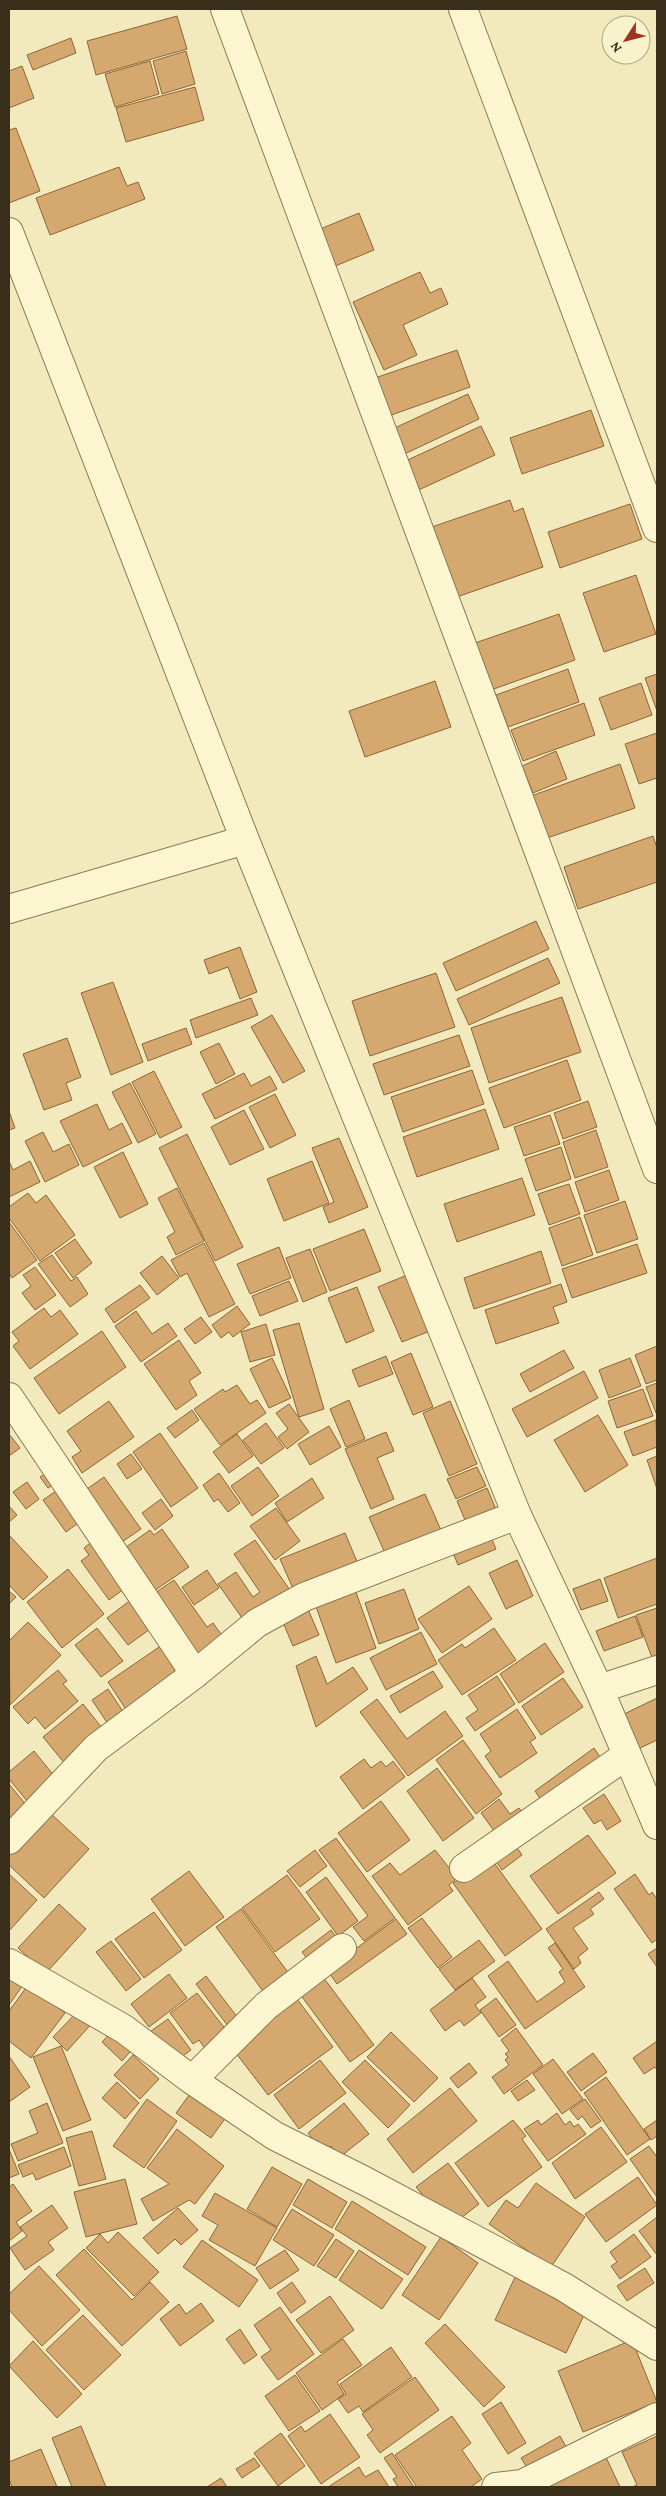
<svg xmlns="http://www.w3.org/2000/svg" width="666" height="2496" viewBox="0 0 666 2496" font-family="'Crimson Pro',serif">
<rect width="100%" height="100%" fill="#f2eabc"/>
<!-- building -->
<path fill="#d4a86e" stroke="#8d6638" d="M177,16L187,49L96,75L87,41Z
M71,38L76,53L33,70L27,55Z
M186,51L195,84L162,94L153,61Z
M150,61L159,94L115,107L105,74Z
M22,66L34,98L9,108V71Z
M195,87L204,120L126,142L116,108Z
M16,128L40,191L9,203V130Z
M119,167L127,186L138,182L145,199L50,235L36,198Z
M359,213L374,250L328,269L313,232Z
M420,272L430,293L441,288L448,304L403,325L417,355L384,370L353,302Z
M457,350L470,387L383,418L369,380Z
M468,394L479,419L398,457L386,432Z
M591,410L604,446L522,474L510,438Z
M481,426L495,455L412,493L399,464Z
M510,500L514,512L523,508L543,567L451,599L426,529Z
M630,504L642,539L560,568L548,532Z
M636,575L656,634L604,652L583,593Z
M559,614L575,660L491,690L475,643Z
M568,669L579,702L508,727L496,695Z
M657,674V711L645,678Z
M435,681L451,727L365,757L349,711Z
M641,683L652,715L611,730L599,698Z
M584,703L595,735L523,761L511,730Z
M657,733V778L639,784L625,744Z
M556,751L567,779L533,793L522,766Z
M620,764L635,808L547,838L531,796Z
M653,836L657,848V882L578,909L564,867Z
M536,921L549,949L456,991L443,963Z
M240,947L257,992L240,999L228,967L209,974L204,960Z
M548,958L560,983L469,1025L457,999Z
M436,973L455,1027L370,1056L352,1001Z
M113,982L143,1062L111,1075L81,993Z
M562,997L581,1052L489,1083L471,1028Z
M251,998L258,1015L196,1038L190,1020Z
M272,1015L305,1071L283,1083L251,1027Z
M186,1028L192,1044L148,1061L142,1044Z
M459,1035L470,1066L384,1095L373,1064Z
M67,1038L81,1077L66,1083L72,1100L44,1110L23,1054Z
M219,1043L235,1074L216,1084L200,1052Z
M567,1060L581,1100L504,1128L489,1088Z
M472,1070L484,1104L403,1132L391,1097Z
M154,1071L182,1127L160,1138L132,1082Z
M244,1073L251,1086L270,1076L277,1089L215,1119L202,1094Z
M130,1083L156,1134L138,1143L112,1092Z
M275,1094L296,1135L270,1148L249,1107Z
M588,1101L597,1127L563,1139L554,1113Z
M97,1104L109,1130L122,1123L132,1143L83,1167L60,1121Z
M485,1109L499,1149L417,1177L403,1137Z
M244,1110L264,1149L230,1165L211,1127Z
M9,1111L15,1128L9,1130Z
M550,1115L560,1144L524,1156L514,1127Z
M596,1130L608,1167L575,1178L563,1142Z
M43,1132L53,1152L69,1144L79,1165L45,1182L25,1141Z
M187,1134L243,1247L215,1261L159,1148Z
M339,1138L368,1207L329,1223L323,1207L334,1202L312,1148Z
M561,1147L571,1179L536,1191L525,1159Z
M123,1152L148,1204L120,1218L94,1167Z
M9,1161L13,1170L30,1161L40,1182L9,1197Z
M312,1161L329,1203L284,1221L267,1179Z
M609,1170L619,1200L585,1212L575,1182Z
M522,1178L535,1215L457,1242L444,1204Z
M569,1184L580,1214L549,1225L538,1194Z
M177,1188L204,1241L176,1255L167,1237L175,1232L158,1198Z
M28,1193L36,1203L46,1195L75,1235L40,1261L9,1218V1207Z
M625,1201L638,1239L597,1253L584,1215Z
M580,1217L593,1255L562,1266L549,1228Z
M9,1222L37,1260L12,1278L9,1273Z
M364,1229L381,1271L330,1291L313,1249Z
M75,1239L92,1263L73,1278L55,1253Z
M204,1243L235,1304L209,1317L187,1273L180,1277L171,1260Z
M637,1244L647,1273L572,1298L562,1269Z
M279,1247L291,1278L250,1294L237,1264Z
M310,1249L327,1292L303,1302L286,1258Z
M541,1251L551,1283L474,1309L464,1278Z
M52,1255L71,1281L77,1277L88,1294L70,1307L38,1264Z
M162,1256L179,1278L157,1295L140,1273Z
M35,1267L56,1295L35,1310L22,1293L31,1286L23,1275Z
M407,1275L430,1331L402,1342L378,1287Z
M289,1281L298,1301L260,1316L252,1296Z
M561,1284L567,1302L553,1307L559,1323L496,1344L485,1310Z
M140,1285L150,1298L114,1323L105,1309Z
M357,1287L374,1331L346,1343L328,1298Z
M237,1306L250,1324L233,1337L229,1332L221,1338L212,1325Z
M44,1308L51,1317L60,1310L78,1334L30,1369L13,1346L19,1341L12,1332Z
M136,1311L152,1334L168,1323L177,1336L141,1362L115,1326Z
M201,1317L212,1332L195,1344L184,1329Z
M299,1323L324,1409L299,1417L273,1330Z
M266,1324L275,1355L250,1362L241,1332Z
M102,1331L126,1367L59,1414L34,1378Z
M179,1340L201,1373L189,1381L197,1395L176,1410L144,1364Z
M657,1346V1380L646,1384L635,1355Z
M564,1350L574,1368L530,1392L520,1374Z
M411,1353L433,1407L413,1415L391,1362Z
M386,1356L393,1374L359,1387L352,1370Z
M272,1358L291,1398L269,1408L250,1369Z
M630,1358L641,1386L609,1398L599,1370Z
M584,1371L598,1398L527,1437L512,1409Z
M657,1383V1413H656L646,1387Z
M237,1385L250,1404L257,1400L266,1413L220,1445L194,1409L223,1389L225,1392Z
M643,1389L653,1416L617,1428L608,1401Z
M349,1400L365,1439L346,1447L330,1409Z
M109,1401L134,1437L82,1473L72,1457L81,1451L67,1431Z
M450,1401L477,1464L449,1476L423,1413Z
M289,1404L309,1432L287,1449L278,1437L288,1429L276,1413Z
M192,1410L199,1420L175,1438L167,1428Z
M598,1415L628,1465L585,1492L554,1440Z
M656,1420L657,1447L633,1456L624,1432Z
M266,1423L284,1448L261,1464L243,1440Z
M329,1426L341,1447L310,1465L298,1444Z
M386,1432L394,1451L377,1458L394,1499L371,1509L345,1449Z
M160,1433L198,1488L171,1507L133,1452Z
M9,1434L20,1448L9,1456Z
M237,1434L253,1456L229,1473L213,1452Z
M131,1454L142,1469L127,1479L117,1464Z
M657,1456V1489L647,1460Z
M258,1467L279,1496L252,1516L231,1486Z
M477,1467L486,1486L456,1499L447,1479Z
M48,1472L56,1483L48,1488L40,1477Z
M219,1473L240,1503L228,1512L218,1499L214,1502L203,1485Z
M104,1477L141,1529L116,1546L80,1494Z
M312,1478L324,1498L287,1522L275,1503Z
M27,1482L39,1499L26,1509L13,1492Z
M487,1488L498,1514L468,1527L457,1501Z
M59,1489L81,1521L66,1532L43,1500Z
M425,1494L444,1537L388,1560L369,1517Z
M161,1499L173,1516L155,1530L142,1513Z
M9,1506L17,1515L9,1522Z
M276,1508L300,1541L275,1560L250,1526Z
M487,1528L496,1549L458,1565L449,1543Z
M162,1529L189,1567L151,1593L122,1550L150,1530L154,1535Z
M345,1533L358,1564L294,1591L280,1559Z
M9,1535L48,1577L23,1600L9,1585Z
M94,1540L128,1586L109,1600L81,1561L89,1555L84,1548Z
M255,1540L292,1593L247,1625L218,1584L236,1572L253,1597L260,1592L234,1554Z
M657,1558V1604L618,1618L604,1578Z
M517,1560L533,1596L506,1609L489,1573Z
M68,1569L104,1614L62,1648L27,1602Z
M207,1570L219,1588L194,1605L182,1587Z
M600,1579L608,1601L581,1610L573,1589Z
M174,1580L207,1627L213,1623L226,1641L198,1660L152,1595Z
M353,1584L376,1648L336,1663L313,1598Z
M469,1586L492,1619L442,1653L418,1619Z
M404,1589L419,1629L379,1644L365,1603Z
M9,1591L16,1597L9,1604Z
M132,1599L153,1627L128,1645L107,1618Z
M305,1602L319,1635L293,1646L279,1613Z
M657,1608V1662L654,1663L636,1615Z
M635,1616L643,1637L604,1651L596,1631Z
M28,1622L61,1655L10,1705L9,1641Z
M97,1628L123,1661L101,1677L75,1645Z
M494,1628L516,1660L462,1695L438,1660L462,1644L465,1648Z
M421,1632L437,1664L386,1690L370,1658Z
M165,1643L187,1675L129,1714L108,1682Z
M545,1643L564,1672L519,1703L500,1674Z
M316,1656L327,1684L353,1667L368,1689L316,1727L296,1666Z
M58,1670L67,1681L63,1684L78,1701L45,1729L35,1717L28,1724L13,1707Z
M433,1671L443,1687L400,1713L390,1696Z
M497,1676L515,1704L475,1731L466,1718L478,1710L468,1695Z
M563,1678L583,1707L541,1735L522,1706Z
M108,1689L126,1716L110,1727L92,1700Z
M657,1698V1740L636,1750L620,1716Z
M377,1699L407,1739L445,1711L463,1736L408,1776L360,1712Z
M83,1704L102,1728L66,1765L43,1737Z
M517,1709L536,1738L530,1742L537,1753L500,1778L485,1756L491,1751L480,1734Z
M463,1740L502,1794L476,1814L436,1760Z
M594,1748L604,1763L545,1806L535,1791Z
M34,1751L55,1777L27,1801L9,1779V1772Z
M364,1759L371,1768L381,1761L386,1767L393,1761L405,1777L363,1809L340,1777Z
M437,1768L474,1818L443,1841L407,1791Z
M9,1784L27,1806L9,1821Z
M604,1794L621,1821L607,1830L601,1820L594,1824L583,1808Z
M499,1799L510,1814L519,1808L527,1819L500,1839L481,1813Z
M381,1801L410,1840L367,1872L338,1833Z
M49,1812L89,1849L44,1898L9,1865V1855Z
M588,1835L616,1873L558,1914L530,1876Z
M336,1838L395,1918L364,1941L353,1927L368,1916L319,1850Z
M511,1839L522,1855L502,1870L491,1854Z
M315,1850L327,1866L300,1887L287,1871Z
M435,1850L457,1878L449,1885L453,1891L408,1925L372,1876L390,1863L400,1875Z
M490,1857L542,1929L505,1956L453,1883Z
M189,1871L224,1917L185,1946L151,1899Z
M9,1874L37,1900L9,1931Z
M635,1874L649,1895L652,1892L657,1899V1939L652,1943L614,1889Z
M287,1875L320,1919L275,1952L242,1908Z
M326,1877L358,1921L338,1936L306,1892Z
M599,1892L604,1899L590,1909L594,1914L573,1928L588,1949L578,1957L581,1963L574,1969L546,1929Z
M59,1904L86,1929L46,1973L18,1948Z
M241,1909L293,1979L268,1998L216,1927Z
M154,1912L182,1950L144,1978L115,1939Z
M422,1918L452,1957L438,1968L408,1928Z
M396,1919L407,1934L337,1984L327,1970Z
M331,1930L342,1945L313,1966L302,1952Z
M479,1940L495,1961L455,1990L439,1969Z
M111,1941L141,1979L126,1991L96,1952Z
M555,1943L585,1987L525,2029L488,1976L508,1961L537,2002L565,1982L559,1972L563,1969L548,1948Z
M657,1948V1967L648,1954Z
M320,1973L374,2045L350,2062L297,1990Z
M169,1974L187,1998L149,2027L131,2004Z
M9,1975L23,1985L9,2005Z
M206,1976L241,2022L231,2030L196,1984Z
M472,1978L486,1997L475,2005L481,2013L464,2026L460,2020L445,2031L430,2010Z
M28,1985L65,2013L31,2058L9,2041V2011Z
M197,1993L231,2036L208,2053L199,2040L193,2044L170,2013Z
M496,1998L516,2025L499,2037L480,2010Z
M297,1999L333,2047L268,2095L232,2048Z
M81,2008L95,2020L67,2051L53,2037Z
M168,2019L191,2050L175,2062L151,2031Z
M116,2027L136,2045L122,2061L102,2042Z
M516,2028L543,2065L504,2094L492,2077L509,2065L505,2060L508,2057L505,2054L509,2051L501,2040Z
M391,2032L438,2078L414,2102L367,2057Z
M657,2041V2070L655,2067L644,2074L633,2058Z
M61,2046L91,2120L63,2131L33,2057Z
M593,2053L607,2072L581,2091L567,2072Z
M133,2055L159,2079L140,2099L114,2075Z
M9,2056L30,2087L9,2102Z
M553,2059L583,2099L562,2114L533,2074Z
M320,2060L346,2093L299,2129L274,2095Z
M365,2060L410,2105L388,2128L342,2082Z
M469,2063L477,2073L458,2088L450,2078Z
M606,2077L650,2139L627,2155L584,2093Z
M527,2080L535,2090L518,2101L511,2091Z
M117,2082L139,2103L125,2119L102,2098Z
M450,2088L477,2121L413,2173L387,2139Z
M192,2091L227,2116L211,2138L176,2113Z
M147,2099L177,2121L144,2168L113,2146Z
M585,2099L601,2121L591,2128L582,2116L578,2120L570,2110Z
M47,2103L63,2143L18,2161L11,2144L38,2133L29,2111Z
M344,2103L369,2134L340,2157L331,2146L323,2152L308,2133Z
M557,2113L565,2125L570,2121L574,2127L578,2124L586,2134L548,2161L524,2129L538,2120L541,2125Z
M513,2120L526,2136L522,2139L542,2167L488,2207L455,2163Z
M657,2120V2136L651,2140L644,2129Z
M601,2127L627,2162L575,2199L552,2163Z
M177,2129L224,2166L195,2204L189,2200L153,2221L141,2199L169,2184L147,2168Z
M92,2131L106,2179L79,2186L66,2138Z
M649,2146L657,2157V2197L630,2159Z
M64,2147L71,2166L36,2180L33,2173L23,2177L18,2165Z
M9,2149L19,2174L9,2178Z
M448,2163L479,2204L461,2218L432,2206L416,2187Z
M272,2167L302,2184L277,2227L247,2209Z
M638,2177L657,2205L606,2242L585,2214Z
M125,2179L137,2224L86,2237L74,2192Z
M308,2179L347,2202L332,2228L293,2205Z
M536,2183L585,2217L551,2267L489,2224L506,2200L518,2208Z
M13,2184L32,2211L16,2222L22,2231L9,2241V2187Z
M215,2193L277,2228L255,2266L209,2240L218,2225L202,2216Z
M352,2201L426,2247L408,2275L335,2229Z
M52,2205L68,2228L48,2242L54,2250L25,2270L10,2248L27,2236L20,2227Z
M178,2208L198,2230L181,2245L175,2239L158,2254L143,2238Z
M292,2209L334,2235L314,2266L273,2240Z
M657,2217V2255L639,2231Z
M118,2232L159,2272L134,2296L86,2248L100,2234L108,2243Z
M634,2234L651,2257L620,2279L611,2266L617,2262L610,2252Z
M441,2237L478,2263L439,2320L402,2295Z
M336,2239L354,2251L336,2278L317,2266Z
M202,2240L258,2280L239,2307L183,2267Z
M84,2249L132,2300L150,2282L169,2302L122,2346L56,2275Z
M285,2250L299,2270L270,2289L256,2268Z
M359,2250L403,2279L382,2309L339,2280Z
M39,2266L80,2310L42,2346L9,2310V2294Z
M645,2268L654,2283L627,2301L617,2286Z
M516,2275L587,2309L566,2353L495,2320Z
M292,2282L306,2302L291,2313L277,2293Z
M330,2296L354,2330L321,2353L296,2320Z
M201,2303L214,2321L180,2346L160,2319L179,2304L186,2314Z
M280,2307L314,2354L278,2380L261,2357L271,2350L254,2325Z
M83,2315L121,2355L84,2390L46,2350Z
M445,2324L505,2387L484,2407L425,2343Z
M240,2329L257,2355L244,2364L226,2339Z
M343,2339L362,2365L337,2382L344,2394L322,2410L296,2373Z
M632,2340L657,2402L583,2432L558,2371Z
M33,2341L82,2394L57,2418L9,2366Z
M391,2347L412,2377L363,2412L359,2406L348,2413L338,2399L346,2394L340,2384Z
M295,2375L320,2411L289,2431L265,2396Z
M415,2377L439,2410L380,2453L367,2435L373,2430L362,2414Z
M501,2402L526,2443L508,2454L482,2414Z
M330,2414L360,2457L321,2484L288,2436L301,2426L305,2432Z
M452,2416L471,2443L462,2450L482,2479L471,2487H417L395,2455Z
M81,2426L106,2487H72L52,2438Z
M281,2433L305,2466L278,2486L254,2453Z
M560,2436L568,2450L530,2472L521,2458Z
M657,2436V2487H632L637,2485L622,2452Z
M41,2449L57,2487H12L9,2479V2462Z
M392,2453L414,2487H398L393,2479L397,2477L384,2458Z
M604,2453L620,2487H537Z
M254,2458L260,2466L242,2478L236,2469Z
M359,2467L365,2477L378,2470L389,2487H328Z
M221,2478L227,2487H207Z"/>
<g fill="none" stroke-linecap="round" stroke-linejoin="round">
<!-- street casing -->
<g stroke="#8b7a54" stroke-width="30">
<path id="street" d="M225,9L657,1169
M463,9L657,528
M9,232L245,840L517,1515L599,1689L657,1825
M9,909L245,840
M9,1397L195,1674
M599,1689L657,1670
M9,1840L96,1748L195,1674L257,1623L304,1597L517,1515
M464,1868L627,1755
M9,1963L124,2029L192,2080L275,2136L365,2181L564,2287L657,2346
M192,2080L266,2006L342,1948
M522,2484L657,2417
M496,2487L522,2484L523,2487"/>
</g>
<!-- street -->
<use href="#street" stroke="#fcf6d0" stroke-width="28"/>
</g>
<!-- border -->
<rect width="666" height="2496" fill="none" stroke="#392e1a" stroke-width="20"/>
<!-- north arrow -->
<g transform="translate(626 40) rotate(234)"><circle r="24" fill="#f9f3cd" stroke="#aca485"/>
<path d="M0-4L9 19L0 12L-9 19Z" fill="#a0321e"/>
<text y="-8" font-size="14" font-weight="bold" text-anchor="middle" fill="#392e1a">N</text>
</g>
</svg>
